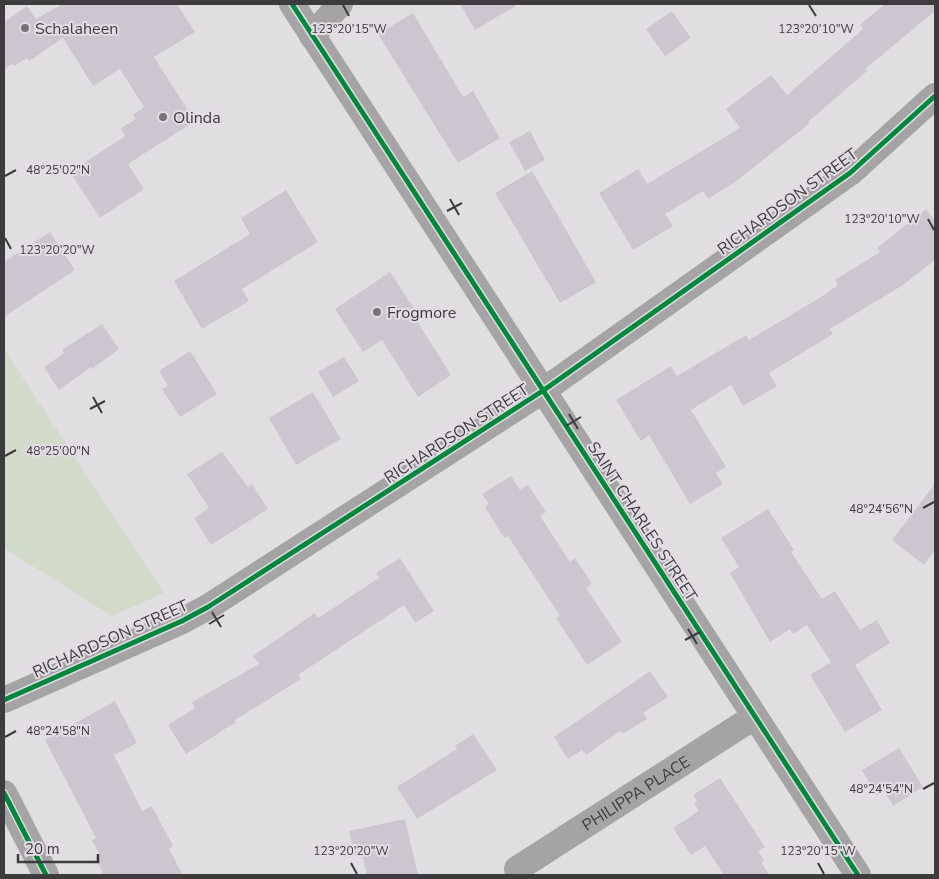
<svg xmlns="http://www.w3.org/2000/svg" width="939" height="879" viewBox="0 0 939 879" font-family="'Nunito Sans',sans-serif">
<rect width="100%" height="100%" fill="#e1dee2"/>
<!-- green -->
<path fill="#d2dbc9" d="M4,349L164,593L112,616L4,548Z"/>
<!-- building -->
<path fill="#cdc6d0" d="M63,4H177L195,32L154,57L195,121L128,164L144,189L100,218L70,172L125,136L121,128L136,119L133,115L144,107L120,69L93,86L63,38L29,61L27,58L14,66L12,64L4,69V22L27,6L36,19Z
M460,4H519L475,30Z
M885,4H935V11L865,69L867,71L808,122L809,124L735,182L708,199L703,191L665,214L673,226L633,250L599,193L638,169L647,184L740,128L726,109L771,75L787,95L863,29L860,25Z
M672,11L691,38L665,56L646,29Z
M413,13L463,97L473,91L500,138L458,163L378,34Z
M530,131L545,160L525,171L509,142Z
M532,171L596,282L560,303L495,193Z
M286,190L318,242L242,289L249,301L202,329L174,281L250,234L241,218Z
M926,209L935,221V260L903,285L830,329L833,334L769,373L777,386L743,406L731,385L691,410L726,467L716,473L723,484L690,504L649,435L641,441L616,400L671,366L677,376L746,335L749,340L821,297L838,285L835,280L880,252L877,248Z
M50,232L75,270L4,317V262Z
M390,272L419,316L415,318L451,375L418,397L382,340L363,352L335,309Z
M102,324L119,349L92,369L91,367L59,390L44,367L64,353L62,350Z
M190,351L217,394L180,417L162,389L168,386L159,371Z
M344,357L359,381L333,397L318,372Z
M313,392L341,439L296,465L269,418Z
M222,452L248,487L252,484L268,509L211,545L194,518L209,508L187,474Z
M511,476L520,490L528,485L546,512L540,516L570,562L575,558L592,584L586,588L622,642L587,665L556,618L560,616L508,536L505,538L501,533L485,507L489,504L482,494Z
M935,484V550L924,565L892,540Z
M768,509L794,550L791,552L822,599L835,591L860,630L877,620L890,643L855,665L882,710L845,732L810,675L831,662L807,625L793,634L790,629L770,642L730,573L739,567L721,538Z
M400,558L434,611L415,623L404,605L298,675L301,679L235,720L236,722L186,754L168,725L195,708L192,702L259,664L253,656L315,613L318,618L379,578L376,573Z
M650,671L668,697L643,713L647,719L622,734L620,731L586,755L582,750L568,759L554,737Z
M115,701L137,743L114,755L142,811L152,806L173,846L169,849L183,875H104L95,858L100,855L92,840L96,838L45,740Z
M473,734L497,770L417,819L397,787L457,749L455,746Z
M899,748L923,787L893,806L884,791L877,796L862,770Z
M720,778L765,847L758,851L764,860L761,862L769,875H724L705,846L691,855L673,828L699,811L694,803L697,801L693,795Z
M405,819L418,875H367L362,854L355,856L349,831Z"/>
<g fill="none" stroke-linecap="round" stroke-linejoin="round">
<!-- minor -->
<g stroke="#a6a3a5" stroke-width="26">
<path d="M292,4L858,875"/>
<path d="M312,36L340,4"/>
<path d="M4,700L182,621L208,607L544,390L850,173L935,96"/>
<path d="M4,793L46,875"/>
<path id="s1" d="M517,869L754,717"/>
</g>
<!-- cycleway casing -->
<g stroke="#e2dce4" stroke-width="8">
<path id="cycleway" d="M292,4L858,875
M4,700L182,621L208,607L544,390L850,173L935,96
M4,793L46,875"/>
</g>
<!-- cycleway -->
<use href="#cycleway" stroke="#00873e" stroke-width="5"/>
</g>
<!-- ticks -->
<path fill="none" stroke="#3d3b3e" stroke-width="2" d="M343,5L349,16M809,5L816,16M5,176L16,170M450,199L459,215M447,211L462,203M928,219L934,230M5,238L11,249M93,397L102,413M90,409L105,401M569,414L578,429M566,426L581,417M5,456L16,450M923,508L934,502M212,612L221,627M209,624L224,615M688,629L697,644M685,640L700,632M5,737L16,731M923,789L934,783M351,863L357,874M818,863L824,874"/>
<!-- markers -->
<g fill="#767477" stroke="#e2dce4" stroke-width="2">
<circle cx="25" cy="28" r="5"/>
<circle cx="163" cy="117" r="5"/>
<circle cx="377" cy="312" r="5"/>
</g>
<g text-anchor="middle" stroke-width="4" stroke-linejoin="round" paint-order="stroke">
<!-- poi labels -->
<g font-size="16" fill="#3d3b3e" stroke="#e2dce4" text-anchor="start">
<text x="35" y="34">Schalaheen</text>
<text x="173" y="123">Olinda</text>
<text x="387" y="318">Frogmore</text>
</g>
<!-- street labels -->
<g font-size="16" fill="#3d3b3e" stroke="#e2dce4">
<text transform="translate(787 201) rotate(-36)" y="6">RICHARDSON STREET</text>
<text transform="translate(456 433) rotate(-33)" y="6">RICHARDSON STREET</text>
<text transform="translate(643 521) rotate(57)" y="6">SAINT CHARLES STREET</text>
<text transform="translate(110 638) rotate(-24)" y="6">RICHARDSON STREET</text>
<text dy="6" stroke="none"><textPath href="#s1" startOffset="141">PHILIPPA PLACE</textPath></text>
</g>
</g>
<g font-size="12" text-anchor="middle" fill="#3d3b3e" stroke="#e2dce4" stroke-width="4" stroke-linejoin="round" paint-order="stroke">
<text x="349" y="33">123°20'15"W</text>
<text x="816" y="33">123°20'10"W</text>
<text x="58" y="174">48°25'02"N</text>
<text x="882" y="223">123°20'10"W</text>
<text x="57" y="254">123°20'20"W</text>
<text x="58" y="455">48°25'00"N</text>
<text x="881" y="513">48°24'56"N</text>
<text x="58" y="735">48°24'58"N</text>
<text x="881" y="793">48°24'54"N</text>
<text x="351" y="855">123°20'20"W</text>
<text x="818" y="855">123°20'15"W</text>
</g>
<!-- border -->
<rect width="939" height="879" fill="none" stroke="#3d3b3e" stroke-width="10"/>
<!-- scale -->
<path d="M18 854v8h80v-8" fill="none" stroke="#3d3b3e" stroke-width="2.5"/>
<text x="25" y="854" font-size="15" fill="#3d3b3e" stroke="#e2dce4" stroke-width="4" paint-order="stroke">20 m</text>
</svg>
